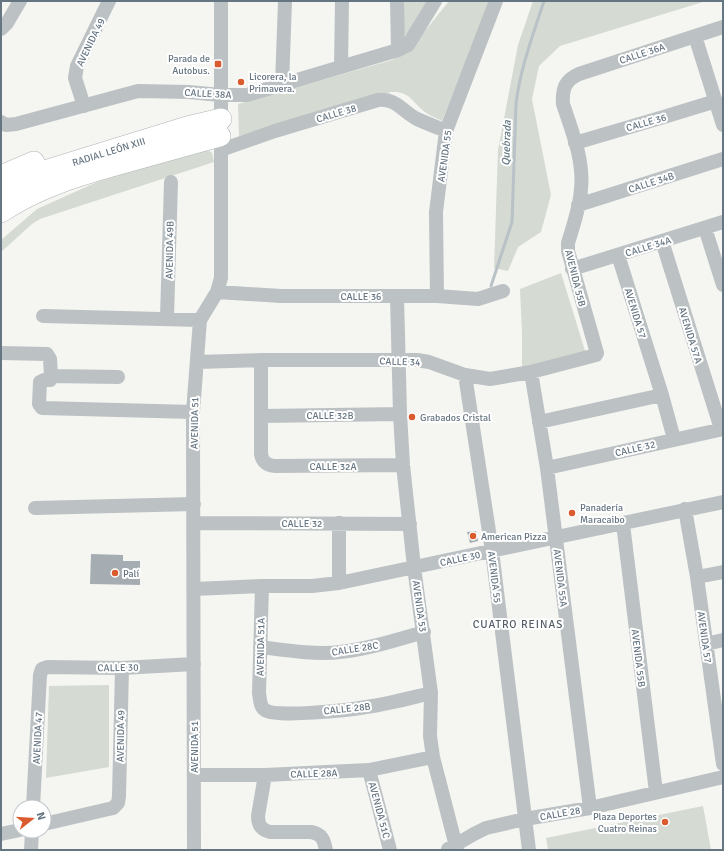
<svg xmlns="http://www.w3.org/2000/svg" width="724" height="851" viewBox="0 0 724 851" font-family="Signika,sans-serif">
<rect width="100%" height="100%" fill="#f5f6f2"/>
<!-- green -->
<path fill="#d5dad2" d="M400,1H431L412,31L400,38Z
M449,1H491L442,121C437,118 430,116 425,112C412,102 410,91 391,92L239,136L238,104L392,60L408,51L416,42Z
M533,1H706L560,46L539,66L532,99L551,195L541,232L518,247L508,271L494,268L498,150L518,45Z
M200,150H208L212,153L214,162L40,219L32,224L1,252V240L37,209L97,182Z
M561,273L586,354L522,369V333L520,289Z
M109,685V767L46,778L49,686Z
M703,806L711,850H548L546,838Z"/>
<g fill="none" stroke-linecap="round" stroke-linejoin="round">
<!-- stream -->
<path stroke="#b8c2c7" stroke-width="3" d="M491,286L512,222L516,104C520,69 533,35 544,1"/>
</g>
<!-- building -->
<path fill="#a5adb3" d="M476,531L478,541L470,543L467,532Z
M91,554L123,555V561H140V585L90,584Z"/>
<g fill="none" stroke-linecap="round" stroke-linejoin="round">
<!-- highway casing -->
<g stroke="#b0b4b7" stroke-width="22">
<g id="highway">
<path d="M1,176L34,162"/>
<path id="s1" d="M1,195L31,176L48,170L187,127L221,119"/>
<path d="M1,212C38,187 80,175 123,163C155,154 188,145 220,136"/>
</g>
</g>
<!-- minor -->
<path stroke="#bcc1c4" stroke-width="14" d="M397,1L398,50
M1,29L7,23L20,1
M695,36L723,125
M341,66L342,1
M282,85L285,1
M84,106L75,78L77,66L109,1
M1,122L6,125L16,124L138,91L189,92L220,95H247L398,50L408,45L435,1
M575,143L667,116L716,101
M221,150L275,131L378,100C396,98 402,111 417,119C426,123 436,127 446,131
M578,205L723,159
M705,228L723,285
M662,241L721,429
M618,255L662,395L674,439
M572,269L723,222
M217,292L281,296H437L478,299L503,291
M397,296L400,414L403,465L414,567L431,693L430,736L433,757L457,850
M437,296L436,212L446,131L496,1
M43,316L200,320
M167,318L171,182
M1,353L47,354L50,359L51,376
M261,360V454C262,461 267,466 275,466L403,465
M197,362L261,360H417L429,362L465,375L490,379L531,372L596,355L597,353L568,251V243C573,226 580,207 581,189C584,160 572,131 563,104C562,89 565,80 579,74L723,27
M531,372L547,468L590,808
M465,375L492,551L529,850
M118,377L51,376L50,380H44L40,382L39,404L42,408L193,412
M261,416L400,414
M539,422L662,395
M547,468L723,429
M35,508L194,504
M685,509L697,577L723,764
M194,523L410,524
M623,524L656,792
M697,577L723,572
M339,583V523
M262,586L259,693C260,699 260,707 265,710C276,718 349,710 366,707C388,704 410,698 431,693
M194,589L262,586H312L339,583L723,502
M706,644L723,640
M260,647C284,650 316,655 340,652C368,649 396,640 424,632
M369,770L390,850
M194,775H265L369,770L433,757
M265,775L258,816C258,825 261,830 270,832H311C322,834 324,840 326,850
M33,807L40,675L42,669L48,667L122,668L194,664
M44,824L113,808L118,803L119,796L122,668
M1,834L20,830
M448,849L474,834L486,828L525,819L590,808L723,777
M31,850L32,831
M194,850L193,412L200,320L217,292L221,278V1"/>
<!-- highway -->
<use href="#highway" stroke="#fff" stroke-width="21"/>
</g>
<!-- markers -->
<g fill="#da5b2e" stroke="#fff" stroke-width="1.5">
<rect x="214" y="60" width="8" height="8" rx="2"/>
<circle cx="241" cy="82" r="4"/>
<circle cx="412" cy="417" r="4"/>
<circle cx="572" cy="513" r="4"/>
<circle cx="473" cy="536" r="4"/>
<circle cx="115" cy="573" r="4"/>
<circle cx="665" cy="822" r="4"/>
</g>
<g text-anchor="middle" stroke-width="4" stroke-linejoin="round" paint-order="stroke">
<!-- street labels -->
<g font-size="10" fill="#667582" stroke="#fff">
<text transform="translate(90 42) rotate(-64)" y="4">AVENIDA 49</text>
<text transform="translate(642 53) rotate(-18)" y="4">CALLE 36A</text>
<text transform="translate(208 93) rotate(3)" y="4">CALLE 38A</text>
<text transform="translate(336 113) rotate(-17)" y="4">CALLE 38</text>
<text transform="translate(646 122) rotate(-16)" y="4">CALLE 36</text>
<text dy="4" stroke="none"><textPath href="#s1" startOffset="117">RADIAL LEÓN XIII</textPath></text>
<text transform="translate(444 156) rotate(-82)" y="4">AVENIDA 55</text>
<text transform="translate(651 182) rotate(-18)" y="4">CALLE 34B</text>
<text transform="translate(648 246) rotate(-17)" y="4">CALLE 34A</text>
<text transform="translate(169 250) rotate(-89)" y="4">AVENIDA 49B</text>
<text transform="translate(576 278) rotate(76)" y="4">AVENIDA 55B</text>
<text x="361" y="300">CALLE 36</text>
<text transform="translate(636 313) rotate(73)" y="4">AVENIDA 57</text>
<text transform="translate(691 335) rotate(73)" y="4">AVENIDA 57A</text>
<text transform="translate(400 361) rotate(2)" y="4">CALLE 34</text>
<text x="330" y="419">CALLE 32B</text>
<text transform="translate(194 423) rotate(-89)" y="4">AVENIDA 51</text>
<text transform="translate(635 448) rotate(-13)" y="4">CALLE 32</text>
<text x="333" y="470">CALLE 32A</text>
<text x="302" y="527">CALLE 32</text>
<text transform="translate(460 558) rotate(-12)" y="4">CALLE 30</text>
<text transform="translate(495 577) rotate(83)" y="4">AVENIDA 55</text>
<text transform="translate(561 578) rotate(83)" y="4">AVENIDA 55A</text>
<text transform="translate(420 606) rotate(82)" y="4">AVENIDA 53</text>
<text transform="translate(705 637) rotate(82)" y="4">AVENIDA 57</text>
<text transform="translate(260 647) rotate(-89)" y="4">AVENIDA 51A</text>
<text transform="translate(355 648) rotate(-9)" y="4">CALLE 28C</text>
<text transform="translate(639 658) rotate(83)" y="4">AVENIDA 55B</text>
<text transform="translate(118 667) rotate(-1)" y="4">CALLE 30</text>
<text transform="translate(347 708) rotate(-6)" y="4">CALLE 28B</text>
<text transform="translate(120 736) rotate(-89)" y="4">AVENIDA 49</text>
<text transform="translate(37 738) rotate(-87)" y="4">AVENIDA 47</text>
<text transform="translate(194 747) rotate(-90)" y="4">AVENIDA 51</text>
<text transform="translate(314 773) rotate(-2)" y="4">CALLE 28A</text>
<text transform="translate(380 810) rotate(75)" y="4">AVENIDA 51C</text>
<text transform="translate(560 813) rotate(-10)" y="4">CALLE 28</text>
</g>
<!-- poi labels -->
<g font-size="10" fill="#667582" stroke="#fff" text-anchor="start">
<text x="210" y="62" text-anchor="end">Parada de<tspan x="210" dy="12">Autobus.</tspan></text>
<text x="249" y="80">Licorera, la<tspan x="249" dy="12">Primavera.</tspan></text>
<text x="420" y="421">Grabados Cristal</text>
<text x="580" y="511">Panadería<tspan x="580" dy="12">Maracaibo</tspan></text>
<text x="481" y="540">American Pizza</text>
<text x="123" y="577">Palí</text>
<text x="657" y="820" text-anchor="end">Plaza Deportes<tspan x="657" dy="12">Cuatro Reinas</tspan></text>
</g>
<!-- water labels -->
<g font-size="11" font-style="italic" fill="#62767f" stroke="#fff">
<text transform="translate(506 143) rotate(-88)" y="4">Quebrada</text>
</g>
<!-- neighbourhood labels -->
<g font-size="11" letter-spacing="1" fill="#545e67" stroke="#fff">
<text x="518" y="628">CUATRO REINAS</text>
</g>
</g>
<!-- border -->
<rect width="724" height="851" fill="none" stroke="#667582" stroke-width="4"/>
<!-- north arrow -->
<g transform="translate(32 819) rotate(73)"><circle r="19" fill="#ffffff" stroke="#c2c8cd"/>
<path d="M0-3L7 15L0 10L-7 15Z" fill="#da5b2e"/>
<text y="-6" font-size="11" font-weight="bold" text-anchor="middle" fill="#667582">N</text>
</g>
</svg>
